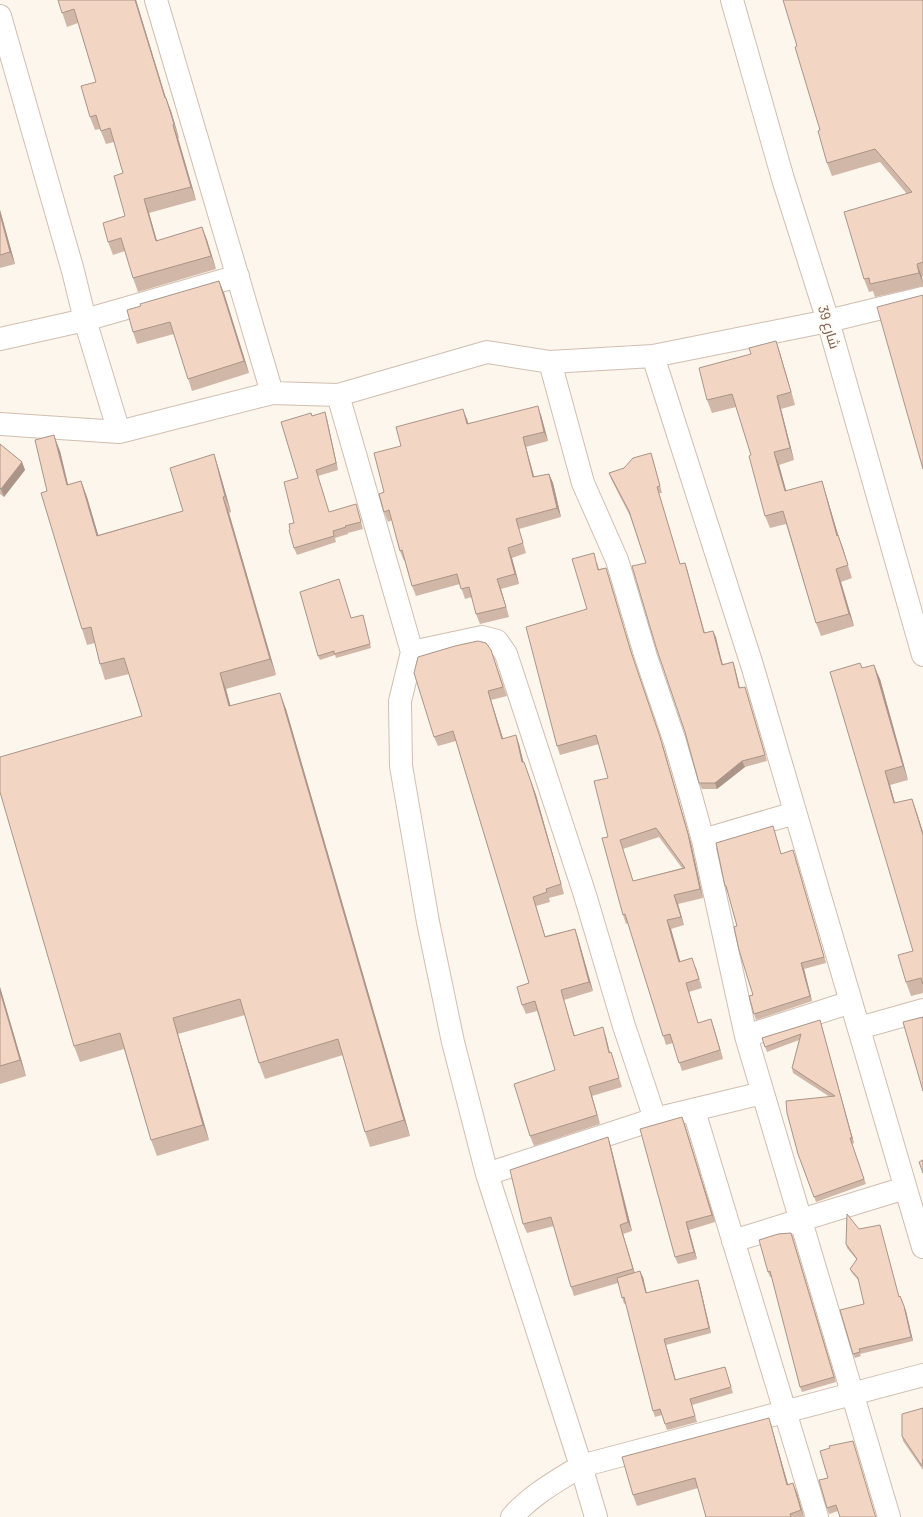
<svg xmlns="http://www.w3.org/2000/svg" width="923" height="1517" viewBox="0 0 923 1517" font-family="Barlow,Cairo,sans-serif">
<rect width="100%" height="100%" fill="#fdf6ec"/>
<g fill="none" stroke-linecap="round" stroke-linejoin="round">
<!-- minor casing -->
<g stroke="#d1beb0" stroke-width="24">
<path id="minor" d="M156,0L272,393L338,395L412,652L400,701L401,766L428,922L453,1042L487,1174L581,1466L596,1517
M732,0L783,179L828,321L923,655
M0,16L73,271L85,320L0,339
M238,276L85,320L119,432L272,393
M653,356L752,665L923,1247
M550,362L583,483L617,560L646,657L675,742L692,800L703,840L746,1036L889,1517
M338,395L487,352L550,362L653,356L828,321L923,298
M0,424L119,432
M412,652L482,637L497,641L506,654L585,895L624,1026L655,1119
M703,840L795,813
M859,1028L923,1010
M746,1036L851,1002
M694,1111L817,1517
M487,1174L655,1119L763,1093
M733,1241L905,1188
M512,1517C531,1495 557,1481 581,1466L923,1375"/>
</g>
<!-- minor -->
<use href="#minor" stroke="#fff" stroke-width="22"/>
</g>
<!-- wall -->
<path fill="#d1b7a8" fill-rule="evenodd" d="M58,0H136L166,98L171,111L179,138H178L196,200L149,213L157,241L202,227L207,240L216,269L138,292L133,278L125,251L113,255L108,242L125,216L123,173L114,142L106,144L100,129L95,130L90,117L96,82L78,23L67,27Z
M923,0V276L922,277L923,282V286L875,297L873,291L869,292L864,279L907,194L880,162L832,176L827,163L820,130L797,46Z
M0,210L15,264L0,268Z
M219,281L224,293L249,373L192,391L174,334L137,344L133,332L141,306Z
M776,341L780,353L795,405L781,409L794,460L779,465L786,491L822,481L826,494L838,535L852,578L841,582L854,626L821,636L816,623L786,524L770,528L765,516L751,455L736,407L712,413L707,400L751,354Z
M325,412L327,419L338,470L318,476L329,512L358,511L363,529L348,533V534L335,538L336,542L297,555L294,548L290,529L294,523L298,478L312,416Z
M541,415L548,441L526,447L534,477L549,474L553,483L561,517L519,529L526,553L512,558L519,584L501,589L509,617L480,624L476,614L472,597L465,599L460,584L416,596L412,586L405,560L404,561L400,551L392,520L388,522L384,512V492L467,419L468,423Z
M0,444L22,462L25,470L4,497L0,494Z
M60,451L68,485L81,481L87,497L98,535L183,511L214,454L219,470L231,512L229,513L276,675L226,689L230,706L286,709L410,1136L370,1147L365,1132L343,1055L265,1079L259,1063L245,1015L178,1034L209,1140L157,1156L151,1140L124,1049L80,1062L74,1046L142,716L129,674L105,680L100,664L95,643L87,645L82,629L47,491Z
M653,459L662,493H659L680,564L685,563L687,569L705,633L713,631L723,664L733,662L735,668L740,688L747,693L767,761L745,767L717,789H702L699,783L646,563L630,516L611,479L609,473Z
M597,562L599,569L606,568L609,577L634,661L663,746L691,843L703,898L678,904L684,925L671,929L680,962L696,967L702,988L689,992L698,1023L714,1028L723,1059L682,1071L673,1043L666,1045L628,923L626,924L623,915L608,837V778L599,744L560,755L557,746ZM659,837L682,868L633,881L623,849Z
M351,618L364,619L371,648L336,658L335,655L320,660L318,656Z
M491,650L507,696L491,700L503,739L519,744L523,762L536,795L564,894L549,898L550,902L536,906L545,936L575,929L578,938L593,991L564,1000L575,1036L606,1037L610,1053L614,1062L622,1087L592,1096L600,1124L534,1146L530,1136L555,1070L537,1011L526,1014L522,1005L529,983L456,741L438,746L434,737Z
M860,663L862,668L880,679L908,780L890,785L895,803L912,799L923,832V993L911,996L906,982L913,951Z
M773,826L781,854L795,856L826,963L804,969L812,1001L756,1020L754,1014L753,995L737,926L728,892H727L725,886Z
M0,987L26,1076L0,1084Z
M820,1020L854,1143L852,1144L866,1184L816,1202L798,1154L830,1097L793,1073L792,1068L799,1040L767,1052L762,1038Z
M682,1117L715,1222L689,1230L697,1259L678,1264L675,1257Z
M608,1137L611,1147L632,1231L623,1234L635,1273L643,1277L646,1293L698,1280L700,1286L711,1333L666,1345L676,1380L725,1367L733,1393L692,1405L697,1422L667,1430L662,1415L655,1417L653,1411L626,1303L624,1304L618,1283L574,1296L571,1287L554,1226L527,1233L523,1224Z
M859,1229H881L899,1297L900,1296L906,1311L913,1341L860,1354L861,1356L855,1358L853,1354L864,1304L859,1281L852,1273L850,1269L857,1260L847,1248L846,1244Z
M791,1233L836,1382L802,1392L800,1387L772,1277H770L768,1272Z
M923,1408V1470L903,1441L902,1436Z
M772,1428L788,1485L797,1493L804,1517H706L698,1488L637,1506L633,1495Z
M855,1447L838,1511L829,1514L827,1508L828,1478L830,1448Z"/>
<!-- shaded-wall -->
<path fill="#aa9588" d="M135,0H136L170,112L165,98Z
M166,98L171,111L179,138L174,124Z
M173,125L178,138L196,200L191,187Z
M144,199L149,213L161,255L156,241Z
M0,210L15,264L10,252L0,214Z
M202,227L207,240L216,269L211,256Z
M917,264L922,277L923,284L919,273Z
M219,281L224,293L249,373L244,361Z
M776,341L780,353L795,405L791,392Z
M777,396L781,409L794,460L790,448Z
M538,406L541,415L548,441L544,432Z
M463,409L467,419L471,433L467,424Z
M325,412L327,419L338,470L336,463Z
M54,435L60,451L72,501L67,485Z
M523,437L526,447L537,487L533,477Z
M774,452L779,465L790,504L785,491Z
M214,454L219,470L231,512L225,496Z
M22,462L25,470L4,497L1,489Z
M549,474L553,483L561,517L557,508Z
M81,481L87,497L103,551L97,536Z
M822,481L826,494L842,548L837,536Z
M223,497L229,513L276,675L270,659Z
M838,535L843,548L852,578L848,565Z
M508,548L512,558L519,584L515,574Z
M685,563L687,569L706,639L704,633Z
M606,568L634,661L663,746L691,843L703,898L700,889L631,652Z
M836,569L841,582L854,626L849,614Z
M497,579L501,589L509,617L506,607Z
M713,631L716,637L724,671L722,665Z
M733,662L735,668L741,694L739,688Z
M874,665L880,679L908,780L903,766Z
M220,673L226,689L235,722L229,706Z
M745,687L747,693L767,761L765,755Z
M488,691L491,700L506,748L502,739Z
M280,693L286,709L410,1136L404,1120Z
M516,735L519,744L526,772L522,762Z
M742,761L745,767L717,789L715,783Z
M524,762L536,795L564,894L561,884Z
M885,771L890,785L899,818L894,803Z
M912,799L917,813L923,832V835Z
M793,850L795,856L826,963L824,957Z
M674,895L678,904L684,925L681,917Z
M533,897L536,906L548,946L545,937Z
M667,920L671,929L683,971L679,962Z
M575,929L578,938L593,991L589,982Z
M801,963L804,969L812,1001L810,996Z
M686,983L689,992L701,1032L698,1023Z
M0,987L26,1076L20,1060L0,991Z
M561,990L564,1000L577,1045L574,1036Z
M173,1018L178,1034L209,1140L203,1125Z
M711,1019L714,1028L723,1059L720,1050Z
M820,1020L821,1025L854,1143L852,1138Z
M603,1027L606,1037L612,1062L609,1053Z
M589,1087L592,1096L600,1124L597,1115Z
M682,1117L685,1125L715,1222L712,1215Z
M608,1137L611,1147L632,1231L628,1222Z
M686,1222L689,1230L697,1259L694,1252Z
M620,1225L623,1234L636,1278L633,1269Z
M791,1233L793,1238L836,1382L834,1377Z
M640,1271L643,1277L648,1298L646,1293Z
M698,1280L700,1286L711,1333L709,1328Z
M904,1306L906,1311L913,1341L911,1337Z
M664,1339L666,1345L677,1386L675,1380Z
M769,1418L772,1428L791,1495L787,1485Z
M793,1483L797,1493L804,1517L801,1510Z"/>
<!-- building -->
<path fill="#f3d5c3" stroke="#aa9588" fill-rule="evenodd" d="M58,0H135L165,98H166L174,124L173,125L191,187L144,199L156,241L202,227L211,256L133,278L121,238L108,242L103,223L125,216L114,176L123,173L110,128L101,131L96,115L90,117L81,86L96,82L74,9L62,13Z
M783,0H923V262L917,264L919,273L870,284L869,278L864,279L844,212L912,192L875,149L827,163L818,131L820,130L795,47L797,46Z
M0,214L10,252L0,255Z
M219,281L244,361L188,379L170,322L133,332L127,310L141,306L140,304Z
M923,295V469L877,307Z
M776,341L791,392L777,396L790,448L774,452L785,491L822,481L837,536L838,535L848,565L836,569L849,614L816,623L783,511L765,516L749,456L751,455L732,394L707,400L699,368L751,354L749,348Z
M538,406L544,432L523,437L533,477L549,474L557,508L516,519L523,543L508,548L515,574L497,579L506,607L476,614L469,587L461,589L457,574L412,586L402,550L400,551L389,510L384,512L379,494L384,492L374,453L401,446L396,427L463,409L467,424Z
M325,412L336,463L316,470L329,512L356,504L361,522L345,526L346,527L333,531L334,536L294,548L289,530L290,529L289,524L294,523L284,482L298,478L281,422L311,413L312,416Z
M54,435L67,485L81,481L97,536L183,511L170,468L214,454L225,496L223,497L270,659L220,673L229,706L280,693L404,1120L365,1132L338,1039L259,1063L240,999L173,1018L203,1125L151,1140L120,1033L74,1046L0,792V757L142,716L124,658L100,664L91,627L82,629L41,493L47,491L35,440Z
M0,444L22,462L1,489L0,488Z
M651,453L660,486L657,487L680,564L685,563L704,633L713,631L722,665L733,662L739,688L745,687L765,755L742,761L715,783H699L685,732L656,647L632,566L646,563L629,511L609,473L624,468L633,458Z
M594,553L598,570L606,568L631,652L660,737L688,834L700,889L674,895L681,917L667,920L679,962L692,958L699,979L686,983L698,1023L711,1019L720,1050L679,1063L670,1034L663,1036L625,914L623,915L602,838L608,837L594,781L608,778L596,735L557,746L526,627L587,609L572,559ZM656,828L685,868L633,881L620,840Z
M339,579L351,618L363,615L370,644L334,654V651L318,656L300,592Z
M478,641L486,643L491,650L503,687L488,691L502,739L516,735L522,762H524L532,785L561,884L546,889L547,892L533,897L545,937L575,929L589,982L561,990L574,1036L603,1027L609,1053L611,1052L619,1078L589,1087L597,1115L530,1136L514,1084L555,1070L535,1001L522,1005L517,987L529,983L453,731L434,737L414,673L418,657L455,646Z
M860,663L862,668L874,665L903,766L885,771L894,803L912,799L923,835V984L921,978L906,982L898,955L913,951L830,672Z
M773,826L781,854L793,850L824,957L801,963L810,996L754,1014L749,996L753,995L739,950L734,927L737,926L726,886H725L716,843Z
M0,991L20,1060L0,1066Z
M923,1017V1091L903,1022Z
M820,1020L852,1138H850L864,1179L814,1197L798,1154L787,1113L786,1101L835,1096L792,1068L801,1034L765,1047L762,1038Z
M682,1117L712,1215L686,1222L694,1252L675,1257L640,1129Z
M608,1137L628,1222L620,1225L633,1269L571,1287L551,1217L523,1224L510,1170Z
M923,1160V1173L919,1162Z
M847,1214L859,1229L880,1225L899,1297L900,1296L904,1306L911,1337L859,1349L860,1352L853,1354L840,1310L864,1304L858,1278L850,1269L857,1259L846,1244Z
M791,1233L834,1377L800,1387L770,1271L768,1272L759,1240L778,1234Z
M640,1271L646,1293L698,1280L709,1328L664,1339L675,1380L725,1367L731,1387L690,1399L695,1416L665,1424L660,1409L653,1411L624,1297L622,1298L617,1278Z
M923,1408V1458L922,1466L902,1436V1414Z
M769,1418L787,1485L793,1483L801,1510L790,1514L791,1517H706L695,1478L633,1495L622,1457Z
M853,1441L875,1515L876,1517H840L836,1505L827,1508L819,1480L828,1478L820,1451L830,1448L829,1446Z"/>
<g text-anchor="middle" stroke-width="4" stroke-linejoin="round" paint-order="stroke">
<!-- street labels -->
<g font-size="14" fill="#7a5c4d" stroke="#fffaf3">
<text transform="translate(829 327) rotate(73)" y="5">شارع 39</text>
</g>
</g>
</svg>
